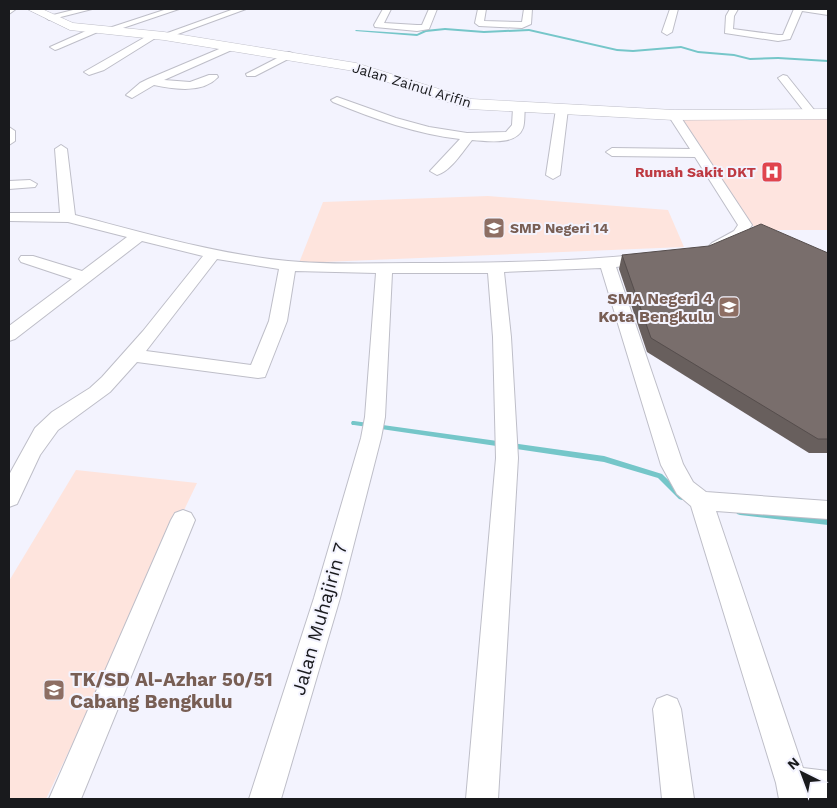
<svg xmlns="http://www.w3.org/2000/svg" width="837" height="808" viewBox="0 0 837 808" font-family="'Work Sans',sans-serif">
<rect width="100%" height="100%" fill="#f3f3fe"/>
<!-- education -->
<path fill="#fee4dd" d="M488,196L668,210L684,247L299,263L323,202Z
M76,470L197,483L46,799H9V581Z"/>
<!-- medical -->
<path fill="#fee4df" d="M828,117V230H764L751,225L681,118Z"/>
<g fill="none" stroke-linecap="round" stroke-linejoin="round">
<!-- stream -->
<path fill="#75c6c9" fill-rule="evenodd" d="M445,28L484,31L529,29L617,49L633,50L681,46L698,51L734,54L750,58L778,57L828,60V62L778,59L750,60L734,56L698,53L681,48L633,52L617,51L529,31L484,33L445,30L426,32L417,36L355,31L356,30L417,34L425,30Z
M352,421H354L604,456L662,474L686,497L685,499L682,500L679,499L658,478L604,462L354,425H352L351,423Z
M740,509L828,519V525L740,515L737,514L736,512L737,510Z"/>
<!-- street casing -->
<g stroke="#bebec8" stroke-width="2">
<path id="street" d="M9,9H16L9,14Z
M77,9H92L49,20L45,17Z
M167,9H179L111,32H105L103,30Z
M234,9H246L167,38L164,39L159,36Z
M383,9H391L384,23L417,25H422L429,9H437L429,29L417,31L375,27L374,25Z
M478,9H486L484,21L522,22L524,9H532L531,24L522,28L479,26L475,23Z
M670,9H678L672,32L667,35L662,32Z
M730,9H738L734,16L733,29L778,35H783L794,9H828V15L802,11L790,39L778,41L725,33L726,16Z
M97,26L102,29L100,31L58,49L55,50L50,47Z
M154,32L159,35L157,37L104,70L89,75L84,72Z
M231,44L234,45V49L164,80L190,82L209,75H217L218,77C202,94 174,89 154,85L132,98L126,95L140,83L148,79Z
M289,52L292,53V57L255,76H247L246,74Z
M783,75L787,76L815,111L817,113L815,115H807L778,78Z
M337,97L396,118L429,127L467,133L506,132L512,125L513,108L519,105L525,108C524,114 525,122 523,128C516,146 487,141 472,140C463,151 451,171 437,175L430,171L460,139C416,134 374,119 333,102L331,100Z
M562,106L568,109L560,175L553,179L546,175L556,109Z
M674,112L678,113L752,225C744,237 728,253 712,249L709,246L712,243L734,231L738,225L695,157L612,156L606,152L612,148L690,149L668,115Z
M9,127L15,131V141L9,145Z
M61,145L67,149L75,215C145,233 216,254 288,261C330,265 372,263 413,263C491,263 569,262 647,254L653,256L655,259L653,262L616,267L683,464L693,482L706,492L828,501V519L716,511L803,768L828,771V799H779L776,783L691,506L677,494L661,465L601,268L504,272L511,337L518,458L498,799H466L496,458L493,337L488,273H392L385,417L381,438L340,598L281,799H249L314,598L361,438L365,417L376,273L295,271L287,321L265,377L258,378L137,362L110,392L58,430L40,455L17,504L9,507V475L35,428L52,412L90,388L102,377L143,331L203,256L142,241L15,339L9,341V326L72,279L21,262L19,259L21,256H33L82,271L127,237L68,222L9,221V213H60L55,149ZM217,259L279,269L269,321L251,365L146,351Z
M30,180L37,184L35,187L9,189V181Z
M183,510L191,513L195,520L81,799H49L171,520L175,513Z
M667,695L677,699L681,709L694,799H662L653,709L657,699Z"/>
</g>
<!-- secondary casing -->
<g stroke="#bebec8" stroke-width="1">
<path id="secondary" d="M27,9H42L73,23L164,32L356,63L471,99L674,110L828,109V119L674,120L469,109L354,71L164,40L70,30Z"/>
</g>
<!-- street -->
<use href="#street" fill="#fff" fill-rule="evenodd"/>
<!-- secondary -->
<use href="#secondary" fill="#fff" fill-rule="evenodd"/>
</g>
<!-- wall -->
<path fill="#685f5d" d="M828,253V453H809L647,352L619,269L622,255Z"/>
<!-- building -->
<path fill="#796e6c" stroke="#554d4c" d="M761,224L828,253V439H818L651,338L622,255L709,246Z"/>
<!-- icons -->
<defs>
<g id="hospital-square" transform="scale(1.125)"><rect x="-9" y="-9" width="18" height="18" rx="4" fill="#e0444e" stroke="#f3f3fe"/><path d="M-5-5h3v3.5h4V-5h3V5h-3V1.5h-4V5h-3Z" fill="#fff"/></g>
<g id="school-square" transform="scale(1.125)"><rect x="-9" y="-9" width="18" height="18" rx="4" fill="#8d6e63" stroke="#f3f3fe"/><path d="M0-5L7-2L0 1L-7-2ZM-4 1L0 2.5L4 1V4Q0 6-4 4Z" fill="#fff"/></g>
</defs>
<g fill-rule="evenodd">
<use href="#hospital-square" x="772" y="172"/>
<use href="#school-square" x="494" y="228"/>
<use href="#school-square" x="729" y="307"/>
<use href="#school-square" x="54" y="690"/>
</g>
<g text-anchor="middle" stroke-width="4" stroke-linejoin="round" paint-order="stroke">
<!-- far-street labels -->
<g font-size="14" fill="#191a1d" stroke="#f3f3fe">
<text transform="translate(412 85) rotate(17)" y="5">Jalan Zainul Arifin</text>
</g>
<!-- far-health labels -->
<g font-size="14" font-weight="bold" fill="#be3a42" stroke="#f3f3fe" text-anchor="end">
<text x="756" y="177">Rumah Sakit DKT</text>
</g>
<!-- far-education labels -->
<g font-size="14" font-weight="bold" fill="#785e54" stroke="#f3f3fe" text-anchor="start">
<text x="510" y="233">SMP Negeri 14</text>
</g>
<!-- education labels -->
<g font-size="16" font-weight="bold" fill="#785e54" stroke="#f3f3fe" text-anchor="end">
<text x="713" y="304">SMA Negeri 4<tspan x="713" dy="18">Kota Bengkulu</tspan></text>
</g>
<!-- near-street labels -->
<g font-size="19" fill="#191a1d" stroke="#f3f3fe">
<text transform="translate(319 619) rotate(-74)" y="7">Jalan Muhajirin 7</text>
</g>
<!-- near-education labels -->
<g font-size="19" font-weight="bold" fill="#785e54" stroke="#f3f3fe" text-anchor="start">
<text x="70" y="686">TK/SD Al-Azhar 50/51<tspan x="70" dy="22">Cabang Bengkulu</tspan></text>
</g>
</g>
<!-- border -->
<rect width="837" height="808" fill="none" stroke="#191a1d" stroke-width="20"/>
<!-- north arrow -->
<g transform="translate(802 773) rotate(318)" stroke="#f3f3fe" stroke-width="4" paint-order="stroke">
<path d="M0-4L9 19L0 12L-9 19Z" fill="#191a1d"/>
<text y="-8" font-size="14" font-weight="bold" text-anchor="middle" fill="#191a1d">N</text>
</g>
</svg>
